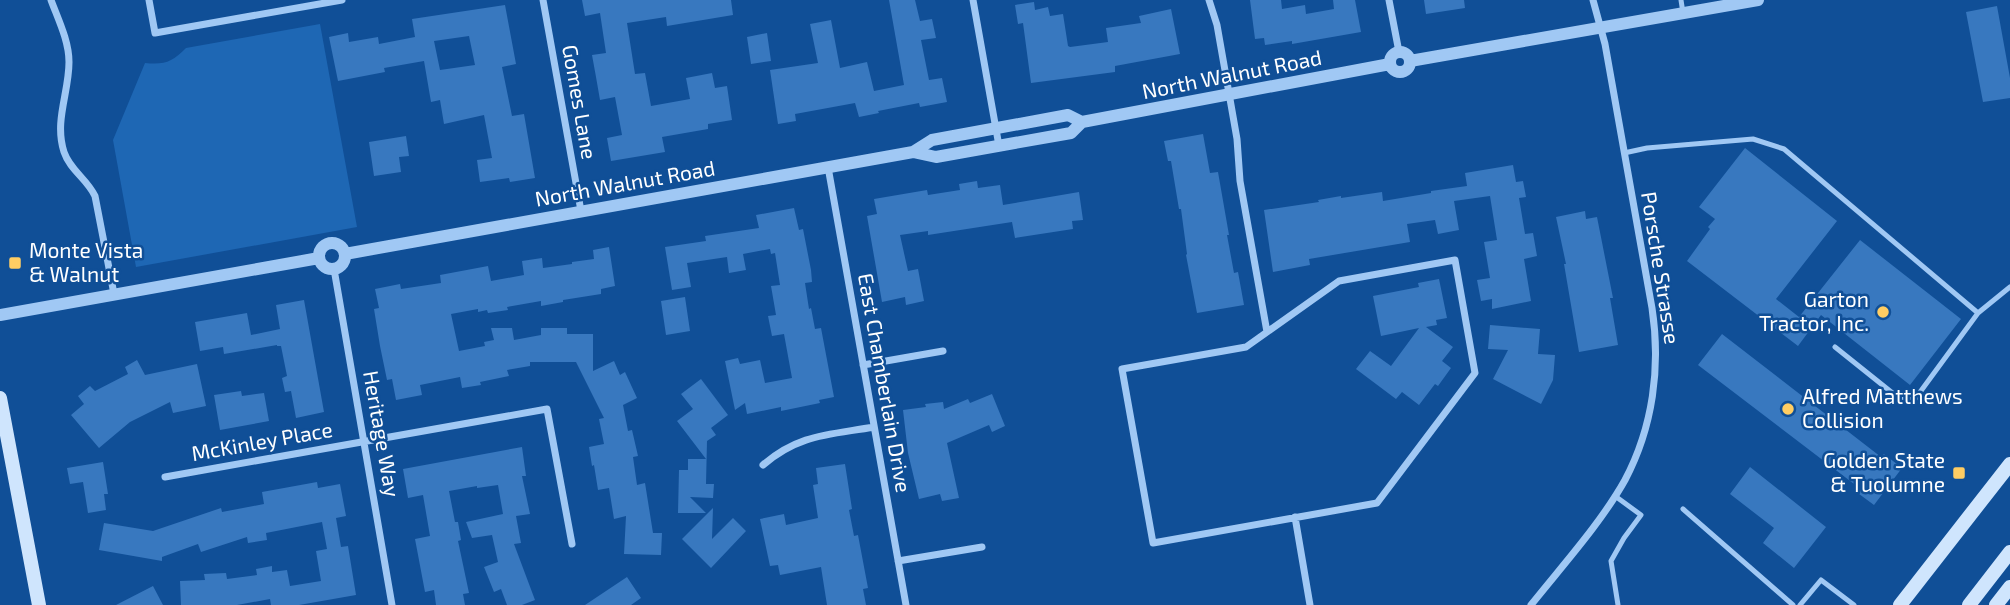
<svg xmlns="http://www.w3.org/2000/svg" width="2010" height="605" viewBox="0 0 2010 605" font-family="'Exo 2',sans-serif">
<rect width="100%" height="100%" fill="#104f97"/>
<!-- green -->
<path fill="#1e67b4" d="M320,24L357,227L136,267L113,140L145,63C165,65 172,62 186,48Z"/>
<!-- building -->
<path fill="#3878bf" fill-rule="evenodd" d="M582,0H731L733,15L667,26L666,17L627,23L635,74L645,73L651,106L690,99L686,78L712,73L715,88L727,86L732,120L708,124V129L662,137L665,152L611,161L607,138L622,135L615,97L600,100L596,77L592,55L606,53L600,13L585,16Z
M889,0H915L920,21L932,19L936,38L921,40L929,80L942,78L947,102L920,107L919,103L878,111L879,113L859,117L855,103L795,114L796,121L778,124L770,70L818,63L810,24L831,20L840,68L867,62L874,91L904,85Z
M1250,0H1281L1282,9L1305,5L1306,14L1334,9L1333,0H1355L1361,32L1292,44V41L1265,45L1264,38L1255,39Z
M1424,0H1464L1465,8L1426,14Z
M1034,2L1035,10L1048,7L1050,16L1063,14L1068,46L1070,47L1108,42L1106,28L1141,23L1139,16L1171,9L1180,54L1115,66V72L1031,83L1023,23L1018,24L1015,5Z
M505,5L516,64L502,67L512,116L524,114L535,178L510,182L509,178L480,182L477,160L492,158L484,115L444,124L440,100L431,102L424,61L384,68L385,72L338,81L329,37L348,33L349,42L378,37L379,44L415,37L412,19ZM469,36L475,65L440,70L434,41Z
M1997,6L2010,78V98L1983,102L1966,12Z
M767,33L771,61L751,64L747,37Z
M1203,134L1210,173L1218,172L1229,235H1227L1234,273L1238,272L1244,305L1197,313L1186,255L1187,254L1181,209H1179L1171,161H1168L1164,141Z
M406,136L409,156L399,157L401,172L374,176L369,142Z
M1745,148L1837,221L1776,299L1799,317L1860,240L1961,319L1910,385L1821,315L1798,346L1687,261L1710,229L1708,227L1715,219L1699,207Z
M1513,165L1516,182L1523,181L1526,197L1519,198L1525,234L1533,233L1537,256L1524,259L1531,301L1492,309V299L1481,301L1477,280L1490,278L1484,242L1497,240L1490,196L1454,201L1459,230L1438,234L1435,220L1407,224L1410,242L1309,259L1310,265L1273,272L1264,210L1319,202L1318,200L1341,196V198L1382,192L1383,201L1431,193V191L1467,186L1465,173Z
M977,181L978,188L1000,185L1003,205L1079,192L1083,220L1072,221L1073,229L1015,238L1012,222L928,235V231L900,235L908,271L918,269L924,301L906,305L905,297L882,302L867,216L877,214L874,199L927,190L928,195L960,190L959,184Z
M794,208L799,230L803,229L811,270L812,282L805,283L809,309L811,308L815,329L821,328L834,397L819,400L820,403L781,411V407L747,414L745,403L735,410L725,361L738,358L740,364L760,360L765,383L792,378L784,334L772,336L768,316L776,315L771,286L780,285L775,253L771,254L770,249L743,254L746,270L729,273L727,257L687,263L691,287L672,290L665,247L706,241L705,236L759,228L756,215Z
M1585,211L1586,219L1597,217L1613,298H1610L1618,345L1579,352L1564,264H1566L1556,217Z
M609,247L615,286L601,289V294L563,300V302L541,306V301L507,307L508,310L488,313L487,310L478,312V309L451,314L459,351L485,346L484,342L494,340L491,328H512L514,340L541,335V328H567V334H593V371L614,361L620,375L625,372L637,398L623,405L628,431L632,430L638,456L633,457L637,485L645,483L653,533H662L661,555L624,554L626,516L614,519L609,488L598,490L594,465L592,466L589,447L604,444L599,419L604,418L576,362H530V366L507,370L509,376L480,382L481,385L462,388L460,377L420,385L422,395L396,400L392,379L387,380L380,346L374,309L379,308L375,289L400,284L401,289L441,283L440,275L488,266L491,281L524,275L522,261L542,258L543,268L572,264V262L594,259L593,250Z
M1439,279L1447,318L1436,320L1437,325L1426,327L1453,347L1442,361L1451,368L1438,386L1435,384L1419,405L1402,392L1396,399L1356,369L1370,351L1391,366L1419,328L1381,336L1373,296L1419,287L1418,283Z
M685,297L690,331L666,335L661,301Z
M304,300L324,412L296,418L291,391L285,392L282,378L287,376L281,346H277V345L224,354L223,347L200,351L195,322L247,313L251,335L280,329L276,305Z
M1490,325L1540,329L1538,354L1555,355L1553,380L1541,404L1493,379L1508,350L1488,349Z
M1722,334L1881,457L1884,454L1902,468L1874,505L1855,491L1858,487L1698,365Z
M137,360L145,375L197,364L206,406L173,413L170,402L130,422L99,448L71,415L84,404L78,396L90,386L95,391L128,374L125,367Z
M701,379L728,415L711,428L716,435L707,441L706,484H714L713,498L690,497L706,513H678L679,470H688V459H706L677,421L693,409L681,394Z
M241,391L242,396L264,393L269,421L220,430L214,395Z
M992,394L1005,426L992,432L989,425L947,443L959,498L942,501L940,494L919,499L908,453L903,410L926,407L925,404L943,402L944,409L968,399L970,403Z
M522,447L526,476H522L530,514L516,516L521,543L514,544L535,600L522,605H507L501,589L494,592L484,567L498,562L492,535L472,538L466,522L503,514L498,485L477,488V486L449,491L455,522H458L461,540L458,541L469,593L463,594L465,605H436L434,590L425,592L415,539L430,536L423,495L408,498L403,469Z
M103,462L108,494H104L106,510L88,513L83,482L70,484L67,468Z
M845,464L852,509L849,510L854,536L858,535L868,588L863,589L866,605H827L821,567L780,575L778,565L770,566L760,519L784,514L786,525L818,518L813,485L818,484L816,468Z
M1750,467L1826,527L1794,568L1763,543L1774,528L1730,494Z
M317,482L318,488L340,484L346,516L336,518L341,547L348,546L356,595L299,605H271L270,599L237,605H181L180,581L205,580L204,574L226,573L227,579L257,575L256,569L272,566V572L287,570L290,586L321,581L316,551L327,549L322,522L266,533L267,540L248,543L247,537L201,552L198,544L162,557V561L99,550L104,523L153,531L221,508L222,512L264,504L262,492Z
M713,508L712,539L733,518L746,531L711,568L682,539Z
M627,577L641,598L631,605H585Z
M153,586L163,605H116Z"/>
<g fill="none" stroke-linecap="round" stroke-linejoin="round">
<!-- service -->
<path stroke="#a0c8f4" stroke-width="5" d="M1681,0L1683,13
M1624,153L1647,148L1753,139L1784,149L1978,313
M1835,347L1900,399H1915L1978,313L2010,287
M1615,496L1641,515L1624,538L1611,561L1618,605
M1683,509L1793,605
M1800,605L1821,580L1854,605"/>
<!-- minor -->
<path stroke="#a0c8f4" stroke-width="7" d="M51,0C58,19 69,41 69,62C69,93 54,121 64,152C70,170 87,179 95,196L114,294
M149,0L155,33L342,0
M543,0L581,211
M973,0L999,146
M1209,0L1217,25L1237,139L1240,181L1267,332
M1389,0L1399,52
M828,167L906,605
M1455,260L1475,373L1377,503L1153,543L1122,369L1246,347L1339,281Z
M334,269L392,605
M863,365L943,351
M763,465C799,434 829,435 874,427
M165,477L547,409L572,544
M1295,517L1310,605
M898,561L982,547
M1531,605C1562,566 1601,523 1625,480C1653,427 1661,367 1652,308L1605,44L1593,0"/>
<!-- tertiary -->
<path stroke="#a0c8f4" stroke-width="12" d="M1390 62a10 10 0 1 1 20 0a10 10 0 1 1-20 0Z
M1410,61L1758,0
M913,152L932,140L1068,115L1082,122
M319 256a13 13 0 1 1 26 0a13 13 0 1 1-26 0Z
M345,254L913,152L936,157L1071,133L1082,122L1390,64
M0,315L319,258"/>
<!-- secondary -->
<path stroke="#cfe5fd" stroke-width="14" d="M0,398L39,605
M1900,605L2010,464
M1969,605L2010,552
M1996,605L2010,587"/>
</g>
<!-- markers -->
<g fill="#ffcd63" stroke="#104f97" stroke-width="2.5">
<rect x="8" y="256" width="14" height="14" rx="3.5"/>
<circle cx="1883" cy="312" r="7"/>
<circle cx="1788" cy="409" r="7"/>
<rect x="1952" y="466" width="14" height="14" rx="3.5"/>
</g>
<g text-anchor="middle" stroke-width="5" stroke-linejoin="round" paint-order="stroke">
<!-- street labels -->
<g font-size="21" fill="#fff" stroke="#104f97">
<text transform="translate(1232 75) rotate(-11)" y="7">North Walnut Road</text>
<text transform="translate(579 102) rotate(80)" y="7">Gomes Lane</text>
<text transform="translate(625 184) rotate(-10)" y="7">North Walnut Road</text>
<text transform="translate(1660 268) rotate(81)" y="7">Porsche Strasse</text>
<text transform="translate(884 383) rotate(80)" y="7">East Chamberlain Drive</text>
<text transform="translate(381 434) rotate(80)" y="7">Heritage Way</text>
<text transform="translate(262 442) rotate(-10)" y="7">McKinley Place</text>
</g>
<!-- poi labels -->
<g font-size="21" fill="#fff" stroke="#104f97" text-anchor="start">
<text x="29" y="258">Monte Vista<tspan x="29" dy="24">&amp; Walnut</tspan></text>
<text x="1869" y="307" text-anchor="end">Garton<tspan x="1869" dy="24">Tractor, Inc.</tspan></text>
<text x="1802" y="404">Alfred Matthews<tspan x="1802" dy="24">Collision</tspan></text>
<text x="1945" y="468" text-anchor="end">Golden State<tspan x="1945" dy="24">&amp; Tuolumne</tspan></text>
</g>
</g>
</svg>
